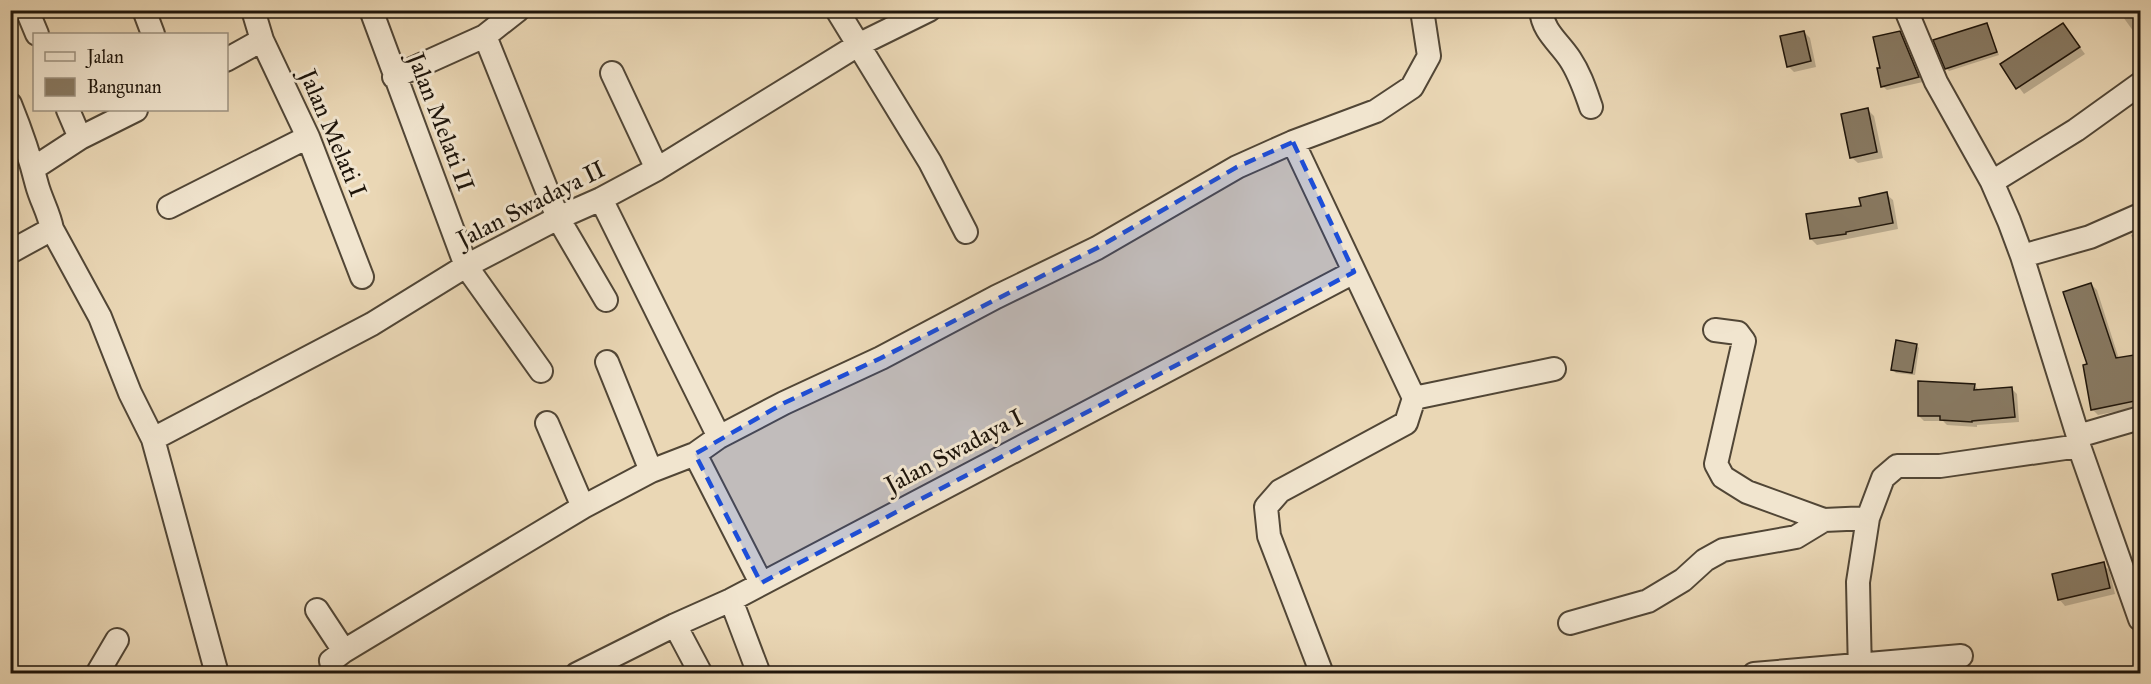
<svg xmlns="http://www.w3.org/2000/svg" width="2151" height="684" viewBox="0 0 2151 684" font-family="'IM FELL Great Primer',serif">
<rect width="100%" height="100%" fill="#ead7b5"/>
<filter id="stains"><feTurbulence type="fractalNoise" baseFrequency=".00333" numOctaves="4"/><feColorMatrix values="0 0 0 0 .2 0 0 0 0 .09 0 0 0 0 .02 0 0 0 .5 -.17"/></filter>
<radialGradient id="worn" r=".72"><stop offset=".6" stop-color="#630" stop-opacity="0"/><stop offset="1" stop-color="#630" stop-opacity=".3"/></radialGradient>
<!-- shadow -->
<path fill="#0003" d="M2118,10H2140V41L2139,39Z
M1986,24L1999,55L1949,71L1946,68Z
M2063,25L2085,54L2024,94L2002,65Z
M1804,32L1810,38L1816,67L1794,72L1788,66Z
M1899,32L1904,37L1923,82L1887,90L1882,86V69Z
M1868,110L1874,116L1883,158L1858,163L1851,157Z
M1886,194L1893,200L1898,229L1817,245L1811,239Z
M2140,231V257L2131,235Z
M2091,284L2097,290L2119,359L2134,357L2140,363V407L2098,415L2092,409L2089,365Z
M1916,345L1919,348L1915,375L1896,373L1893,370Z
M1974,385L1980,391L2012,389L2017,394L2019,422L1977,425V427L1947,425L1943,421H1924L1919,416Z
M2103,564L2109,570L2115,594L2065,606L2059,599Z"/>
<!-- building -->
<path fill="#887a63" stroke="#1e150b" stroke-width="1.5" d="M1987,23L1997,52L1945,69L1933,40Z
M2063,23L2080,47L2016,89L2000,64Z
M1804,31L1811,61L1787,67L1780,36Z
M1900,31L1919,77L1881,87L1877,68H1880L1873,37Z
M1868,108L1877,152L1850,158L1841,114Z
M1887,192L1893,223L1846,232V234L1810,239L1806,214L1861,206L1859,198Z
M2091,283L2116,358L2134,355L2140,389V400L2091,410L2083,365L2087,364L2063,292Z
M1896,340L1917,344L1912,373L1891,370Z
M1918,381L1975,384L1974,390L2012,387L2015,417L1972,421V422L1940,420V416H1918Z
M2104,562L2110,588L2058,600L2052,574Z"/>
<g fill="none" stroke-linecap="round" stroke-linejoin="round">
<!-- street casing -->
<g stroke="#514636" stroke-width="26">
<path id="street" d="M27,10L37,34
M144,10L153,34
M253,10L262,40L308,137L362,277
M371,10L466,266L541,371
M837,10L930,162L966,232
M1541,10C1543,32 1559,42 1570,59C1580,74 1585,90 1591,107
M1906,10L1936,82L1992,182L2009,221L2022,256L2078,436L2079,446L2140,619
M485,36L558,218L606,300
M226,60L262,40
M612,73L657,169
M394,77L485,36L518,10
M10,104C21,131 30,157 37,185C41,200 49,213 52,229L10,252
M68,110L80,138
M34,168L80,138L136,110
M1992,182L2076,130L2140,84
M601,199L719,437
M169,207L308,137
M52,229L100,317L130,393L153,439L217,674
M2022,256L2090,237L2140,215
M1715,330L1738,333L1744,341L1716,464L1723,477L1747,492L1824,520L1868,518
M607,362L651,471
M1414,398L1554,369
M547,423L583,507
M2078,436L2140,418
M153,439L372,324L466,266L558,218L601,199L657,169L858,45L929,10
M695,454L761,583
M731,600L759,674
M317,610L344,651
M1570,623L1648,601L1683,580L1705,560L1723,550L1796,537L1824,520
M675,625L701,674
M97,674L117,640
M334,674L331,661L344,651L583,507L651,471L695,454L719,437L784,403L881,358L996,297L1097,248L1237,167L1293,142
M577,674L675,625L731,600L1354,272
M1322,674L1269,536L1266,507L1280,491L1406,423L1414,398L1293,142L1376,111L1412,87L1429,56L1422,10
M1754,674L1961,656
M1860,674L1858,582L1868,518L1883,478L1897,466H1940L2079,446"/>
</g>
<!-- street -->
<use href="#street" stroke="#f1e5cf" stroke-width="22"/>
</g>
<!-- marked area -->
<path fill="#1d4ed8" fill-opacity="0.2" stroke="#1d4ed8" stroke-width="4.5" stroke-dasharray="12 8" stroke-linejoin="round" d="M1293,142L1354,272L761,583L695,454L784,403L881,358L1097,248L1237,167Z"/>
<g text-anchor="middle" stroke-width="6" stroke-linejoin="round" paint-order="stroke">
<!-- street labels -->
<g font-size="24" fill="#1e150b" stroke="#f1e5cf">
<text transform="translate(441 122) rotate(69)" y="8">Jalan Melati II</text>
<text transform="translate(333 133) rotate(67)" y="8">Jalan Melati I</text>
<text transform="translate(531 204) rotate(-27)" y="8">Jalan Swadaya II</text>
<text transform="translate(954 451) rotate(-28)" y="8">Jalan Swadaya I</text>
</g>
</g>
<!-- margin -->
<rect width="2151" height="684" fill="none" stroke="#ead7b5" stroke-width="36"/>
<rect x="12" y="12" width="2127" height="660" fill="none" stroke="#1e150b" stroke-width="3"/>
<rect x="18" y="18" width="2115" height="648" fill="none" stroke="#1e150b" stroke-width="1.5"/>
<!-- legend -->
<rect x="33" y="33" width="195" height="78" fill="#f1e5cf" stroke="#9d9281" stroke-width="1.5"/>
<rect x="45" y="52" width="30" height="9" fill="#f1e5cf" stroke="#9d9281" stroke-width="1.5"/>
<text x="87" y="63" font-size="18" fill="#1e150b">Jalan</text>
<rect x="45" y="78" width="30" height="18" fill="#887a63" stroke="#9d9281" stroke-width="1.5"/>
<text x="87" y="93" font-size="18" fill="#1e150b">Bangunan</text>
<rect width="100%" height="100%" filter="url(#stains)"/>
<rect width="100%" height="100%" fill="url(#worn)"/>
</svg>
